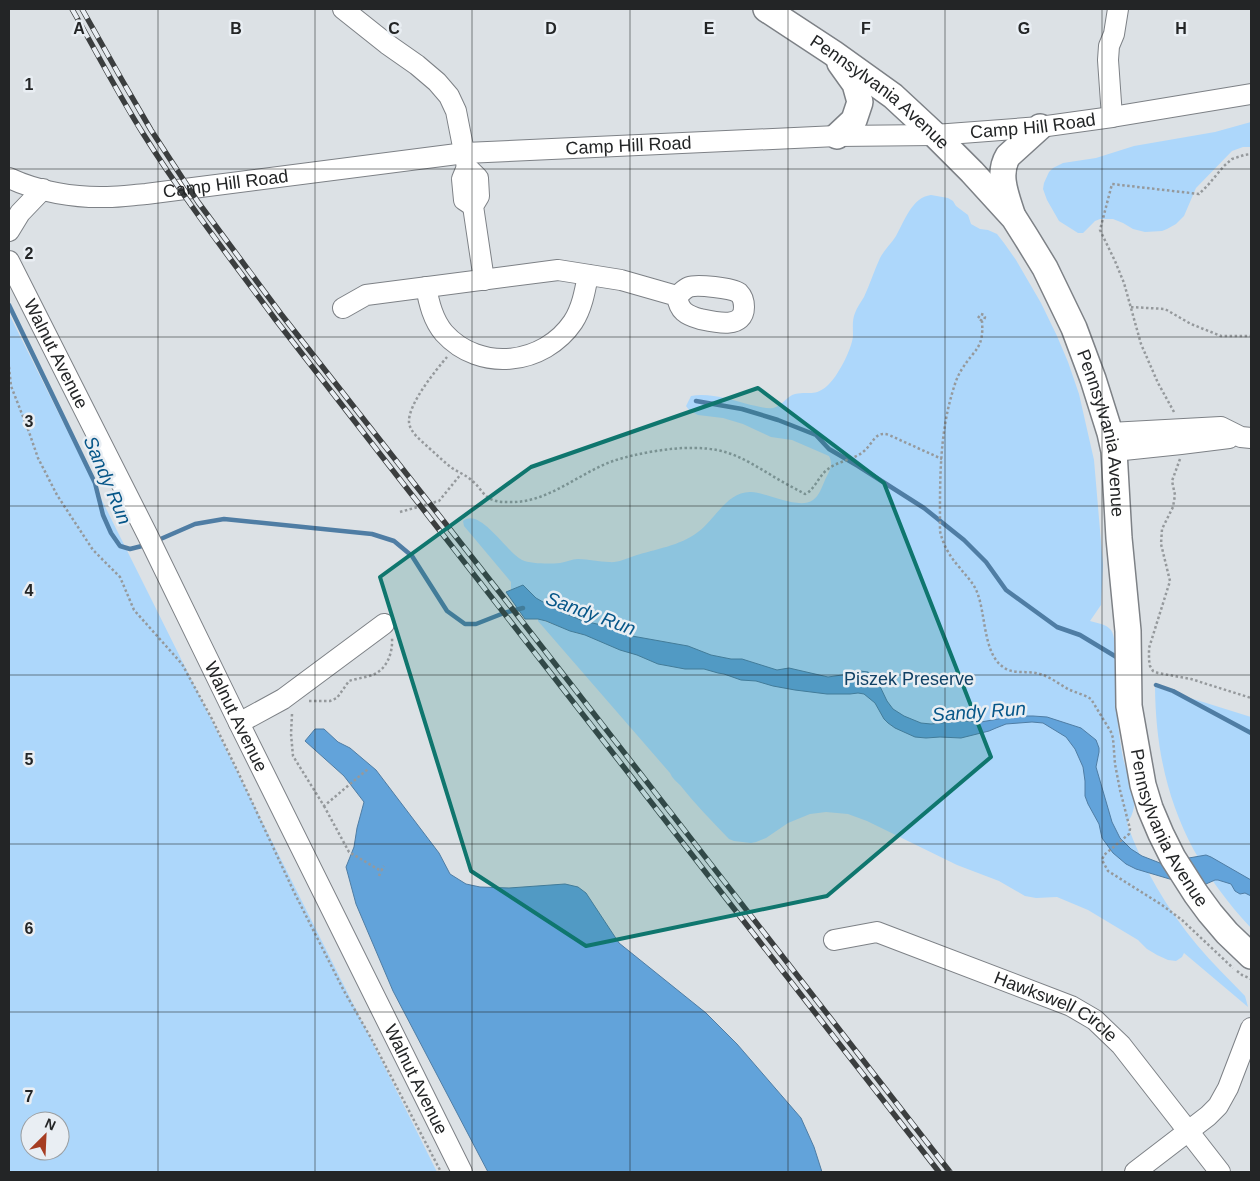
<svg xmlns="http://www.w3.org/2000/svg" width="1260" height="1181" viewBox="0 0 1260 1181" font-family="Helvetica,sans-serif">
<rect width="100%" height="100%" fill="#dce1e5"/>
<!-- green -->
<path fill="#add7fb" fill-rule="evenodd" d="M1251,122V147H1243L1232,151L1196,188L1184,216L1176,224L1167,229L1162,231L1145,232L1133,229L1123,223L1113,219H1100L1095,221L1083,233H1078L1059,221L1047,200L1043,189L1044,183L1049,172L1053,168L1063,163L1096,158L1134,146L1215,132Z
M931,195L948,198L953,201L956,206L968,215L971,224L980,229L988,230L997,234L1004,243L1016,260L1041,303L1057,336L1068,362L1079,394L1094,460L1103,565L1101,605L1090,621C1097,623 1106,624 1111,630C1117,638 1115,668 1115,679C1116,705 1118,732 1123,758C1127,774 1135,791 1134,807C1133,813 1130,819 1127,824C1143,868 1167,909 1197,945C1212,963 1229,979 1245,996L1248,1007L1184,953L1182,957L1176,961L1168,960L1157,955L1147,949L1138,940L1088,910L1057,897L1036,898L1025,896L999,881L957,865L867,821L848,814L826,812L810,814L788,823L766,838L756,842L751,843L734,841L729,839C712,821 695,804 680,785C676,781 672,778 670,773L538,621V619L579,634L585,635L620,650L637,655L658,664L685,669H704L732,676L742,659H731L711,655L688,646L632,636L611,627L583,621L546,605L536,598L523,585L511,590V582L464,526L463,521C480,507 507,553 522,560C531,564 550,564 560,563C566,562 572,559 578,559C588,559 599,562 609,562C617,563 626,559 634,556C655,549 680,546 698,532C715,520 727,491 751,492C768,493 799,510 813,500C819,496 822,487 825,480C829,472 834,465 829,456L792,440L771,437L743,424L723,418L698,415L689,410L686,406L691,396C708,392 733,400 751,405C757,406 766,409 773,408C782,406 787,396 795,394C810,391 814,397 827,386C837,378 852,349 853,336C853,328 852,320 855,313C857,307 861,302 864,297C870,284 874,271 880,258C884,250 891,244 896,236C904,222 912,197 931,195Z
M9,314L437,1172H9ZM30,1121H60V1151H30Z
M1155,687L1251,717V928C1185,857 1156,784 1155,687Z"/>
<!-- water -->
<path fill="#62a3da" stroke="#4f7da4" d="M523,585L536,598L557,610L583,621L611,627L632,636L688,646L711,655L731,659H742L777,670L789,668L828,677L849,674L860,671L868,672L876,678L887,701L893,709L904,716L921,723L931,724L962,721L981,722L1015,716H1033L1047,717L1081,728L1096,740L1099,748V752L1096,767L1112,822L1120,838L1131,849L1142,856L1160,863L1206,855L1211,857L1251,880V896L1245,893L1240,894L1235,891L1231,884L1218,880H1215L1206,884L1173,880L1136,869L1126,864L1113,853L1102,838L1099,824L1088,804L1085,796V781L1083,767L1075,749L1066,737L1043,723L1032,722L1006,724L996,728L989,731L961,738L940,737L926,738L915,737L895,728L888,723L884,719L875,703L864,694L858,693L850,694H827L795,690L773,686L756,681L741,680L724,674L718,673L704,669H685L669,666L658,664L637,655L620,650L585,635L570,631L546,621L538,619H525L506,592Z
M315,729H324L338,742L350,748L376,770L439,853L450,874L466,884L480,887L509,888L565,884L578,887L586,893L619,943L706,1013L737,1044L801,1118L814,1147L822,1172H488L393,991L356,904L346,867L354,847L357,828L364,802L344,776L305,741Z"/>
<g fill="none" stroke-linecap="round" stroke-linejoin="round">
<!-- stream -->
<path stroke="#4f7da4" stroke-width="4.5" d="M9,305L95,483L103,515L111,533L120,546L130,549L146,545
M696,401L742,409L778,420L816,435L829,449L858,466L924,508L964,540L986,562L1006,590L1057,627L1080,635L1118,658
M156,541L195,524L224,519L372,534L394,541L412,556L447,611L465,624H476L504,613L523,608
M1156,685L1173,691L1251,733"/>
<!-- minor casing -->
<g stroke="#7d8186" stroke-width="22">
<g id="minor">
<path d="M343,9L387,44L417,65L437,82L449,96L456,111L467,167L478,178L479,196L473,206L484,280"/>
<path d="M1112,117L1108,60L1109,46L1114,34L1118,9"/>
<path d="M467,167L462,179L464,200L473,206"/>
<path id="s1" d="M9,178C39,192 75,198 107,197C120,197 133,195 146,194L465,153L837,136L935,135L1040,127L1112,117L1251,94"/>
<path d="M9,231L20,213L43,189"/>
<path id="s2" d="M9,261L147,534L239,723L462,1172"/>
<path d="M426,287C429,303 433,320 444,333C480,373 544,365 573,322C582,308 585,291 588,275"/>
<path d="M343,308L366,295L558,270L621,280L677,296C679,311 686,315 700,319C714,322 744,330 744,307C744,302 743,297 739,293C732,288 697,284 689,287C684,289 681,293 677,296"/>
<path d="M1110,433L1221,427L1241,437L1251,438"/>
<path d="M1114,451L1181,444L1229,438"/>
<path d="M239,723L283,699L384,624"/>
<path id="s3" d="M834,940L877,932L1071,1006L1095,1020L1121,1045L1220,1172"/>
<path d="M1135,1172L1208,1116L1218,1106L1228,1088L1251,1028"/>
</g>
</g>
<!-- major casing -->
<g stroke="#7d8186" stroke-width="28">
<g id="major">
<path id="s4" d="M766,9L833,53L893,96L935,135L972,172L1014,218L1026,237L1045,268L1074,328L1093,379L1110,433L1114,451L1119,538L1128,631L1129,706L1143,785L1150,808L1161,834L1173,858L1196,894L1210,913L1227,933L1251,956"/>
<path d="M837,136L854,120L860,102L855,84L840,63"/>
<path d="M1012,214C1006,195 997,174 1008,156L1040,127"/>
</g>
</g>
<!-- path -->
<path stroke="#95999c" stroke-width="2.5" stroke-dasharray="2.5 2.5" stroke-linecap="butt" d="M1131,307L1165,309L1191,324L1221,336H1251
M982,321L978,318L981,314L984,315L985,317L984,320L982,321C984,349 975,348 962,369C956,378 953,390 950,401C939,443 940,488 940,531C943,545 950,557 960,568C966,576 973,582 977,592C986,614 983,653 1003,667C1013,675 1028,670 1040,674C1051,677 1060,685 1070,690C1077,693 1085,695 1091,699L1111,732L1113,738L1115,764L1120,790L1130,829L1129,834L1104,855L1102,860L1108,871L1162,905L1182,920L1233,968
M447,357C436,370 408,404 409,422C410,433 422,441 429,448C437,455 444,462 452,468C458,472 466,475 471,480C480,486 483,497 493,500C498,502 503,502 508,502C547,504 577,474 613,461C634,454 671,447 694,448C728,448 744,459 771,475C782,482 794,488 805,494C814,491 819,475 828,469C838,461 853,460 863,452C873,444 875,430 889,435L942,459
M9,367L11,386L29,432L38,458L57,495L93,550L120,577L134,610L182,664L212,719L238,772L294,892L344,991L371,1038L441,1172
M1174,412L1158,383L1141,344L1124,283L1115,261L1100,230L1112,184L1199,194L1208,185L1224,166L1232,159L1244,155L1251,154
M1180,459L1172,481L1175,495L1173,507L1162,529L1161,544L1170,581L1149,648V660L1150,666L1153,671L1158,673L1191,679L1251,698
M400,512L439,501L461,474
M309,701H330L337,698L349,681C355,679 362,678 369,676C386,672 393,654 392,638
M292,714L291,734L293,756L324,806L368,769
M324,806L349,852L381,871L384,866
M379,876L381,871
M1237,971L1242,975L1251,979"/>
<!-- minor -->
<use href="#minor" stroke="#fff" stroke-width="20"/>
<!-- major -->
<use href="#major" stroke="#fff" stroke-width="25"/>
<!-- rail casing -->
<g stroke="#3b3e3f" stroke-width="5.5">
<path id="rail" d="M72,9C96,51 118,94 144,135C184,199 230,258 275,319L939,1172
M82,9L122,80L151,130L198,202L281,314L504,598L950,1172"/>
</g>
<!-- rail -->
<use href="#rail" stroke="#e9eef3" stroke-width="4" stroke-dasharray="11" stroke-linecap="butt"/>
</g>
<!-- marked area -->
<path fill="#0f766e" fill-opacity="0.2" stroke="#0f766e" stroke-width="4" stroke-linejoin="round" d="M758,388L884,483L991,757L827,896L586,946L471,871L380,577L531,467Z"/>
<!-- grid -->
<path fill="none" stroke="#232526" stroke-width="1" stroke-opacity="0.55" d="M158,9V1172M315,9V1172M472,9V1172M630,9V1172M788,9V1172M945,9V1172M1102,9V1172M9,169H1251M9,337H1251M9,506H1251M9,675H1251M9,844H1251M9,1012H1251"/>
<g text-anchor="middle" stroke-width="5" stroke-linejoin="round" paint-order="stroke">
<!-- street labels -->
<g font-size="18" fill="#232526" stroke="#e9eef3">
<text dy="6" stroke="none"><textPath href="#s4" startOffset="141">Pennsylvania Avenue</textPath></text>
<text dy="6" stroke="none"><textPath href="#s1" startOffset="1030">Camp Hill Road</textPath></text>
<text dy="6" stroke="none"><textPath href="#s1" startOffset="625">Camp Hill Road</textPath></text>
<text dy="6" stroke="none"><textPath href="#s1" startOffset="220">Camp Hill Road</textPath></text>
<text dy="6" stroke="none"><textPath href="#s2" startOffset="104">Walnut Avenue</textPath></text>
<text dy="6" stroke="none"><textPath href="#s4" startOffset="561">Pennsylvania Avenue</textPath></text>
<text dy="6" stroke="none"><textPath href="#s2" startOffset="509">Walnut Avenue</textPath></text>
<text dy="6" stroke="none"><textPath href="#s4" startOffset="966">Pennsylvania Avenue</textPath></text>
<text dy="6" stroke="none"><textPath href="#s3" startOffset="238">Hawkswell Circle</textPath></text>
<text dy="6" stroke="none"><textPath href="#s2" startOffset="914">Walnut Avenue</textPath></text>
</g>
<!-- park labels -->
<g font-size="18" fill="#104165" stroke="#e9eef3">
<text x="909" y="685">Piszek Preserve</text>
</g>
<!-- water labels -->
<g font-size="19" font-style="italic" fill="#065688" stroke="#e9eef3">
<text transform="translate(108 480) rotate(67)" y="7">Sandy Run</text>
<text transform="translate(591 613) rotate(20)" y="7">Sandy Run</text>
<text transform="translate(979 711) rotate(-4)" y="7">Sandy Run</text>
</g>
</g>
<g font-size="16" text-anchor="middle" font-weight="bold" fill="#232526" stroke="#e9eef3" stroke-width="5" stroke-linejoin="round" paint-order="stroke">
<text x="79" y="34">A</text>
<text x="236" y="34">B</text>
<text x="394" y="34">C</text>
<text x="551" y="34">D</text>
<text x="709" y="34">E</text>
<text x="866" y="34">F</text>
<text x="1024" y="34">G</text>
<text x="1181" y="34">H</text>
<text x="29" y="90">1</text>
<text x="29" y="259">2</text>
<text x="29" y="427">3</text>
<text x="29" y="596">4</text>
<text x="29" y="765">5</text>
<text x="29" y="934">6</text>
<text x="29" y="1102">7</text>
</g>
<!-- border -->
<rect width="1260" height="1181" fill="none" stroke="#232526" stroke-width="20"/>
<!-- north arrow -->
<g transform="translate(45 1136) rotate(24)"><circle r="24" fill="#e9eef3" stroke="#9a9ea1"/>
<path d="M0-4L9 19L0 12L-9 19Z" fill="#a63d22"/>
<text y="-8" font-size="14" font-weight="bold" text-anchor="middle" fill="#232526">N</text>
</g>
</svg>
